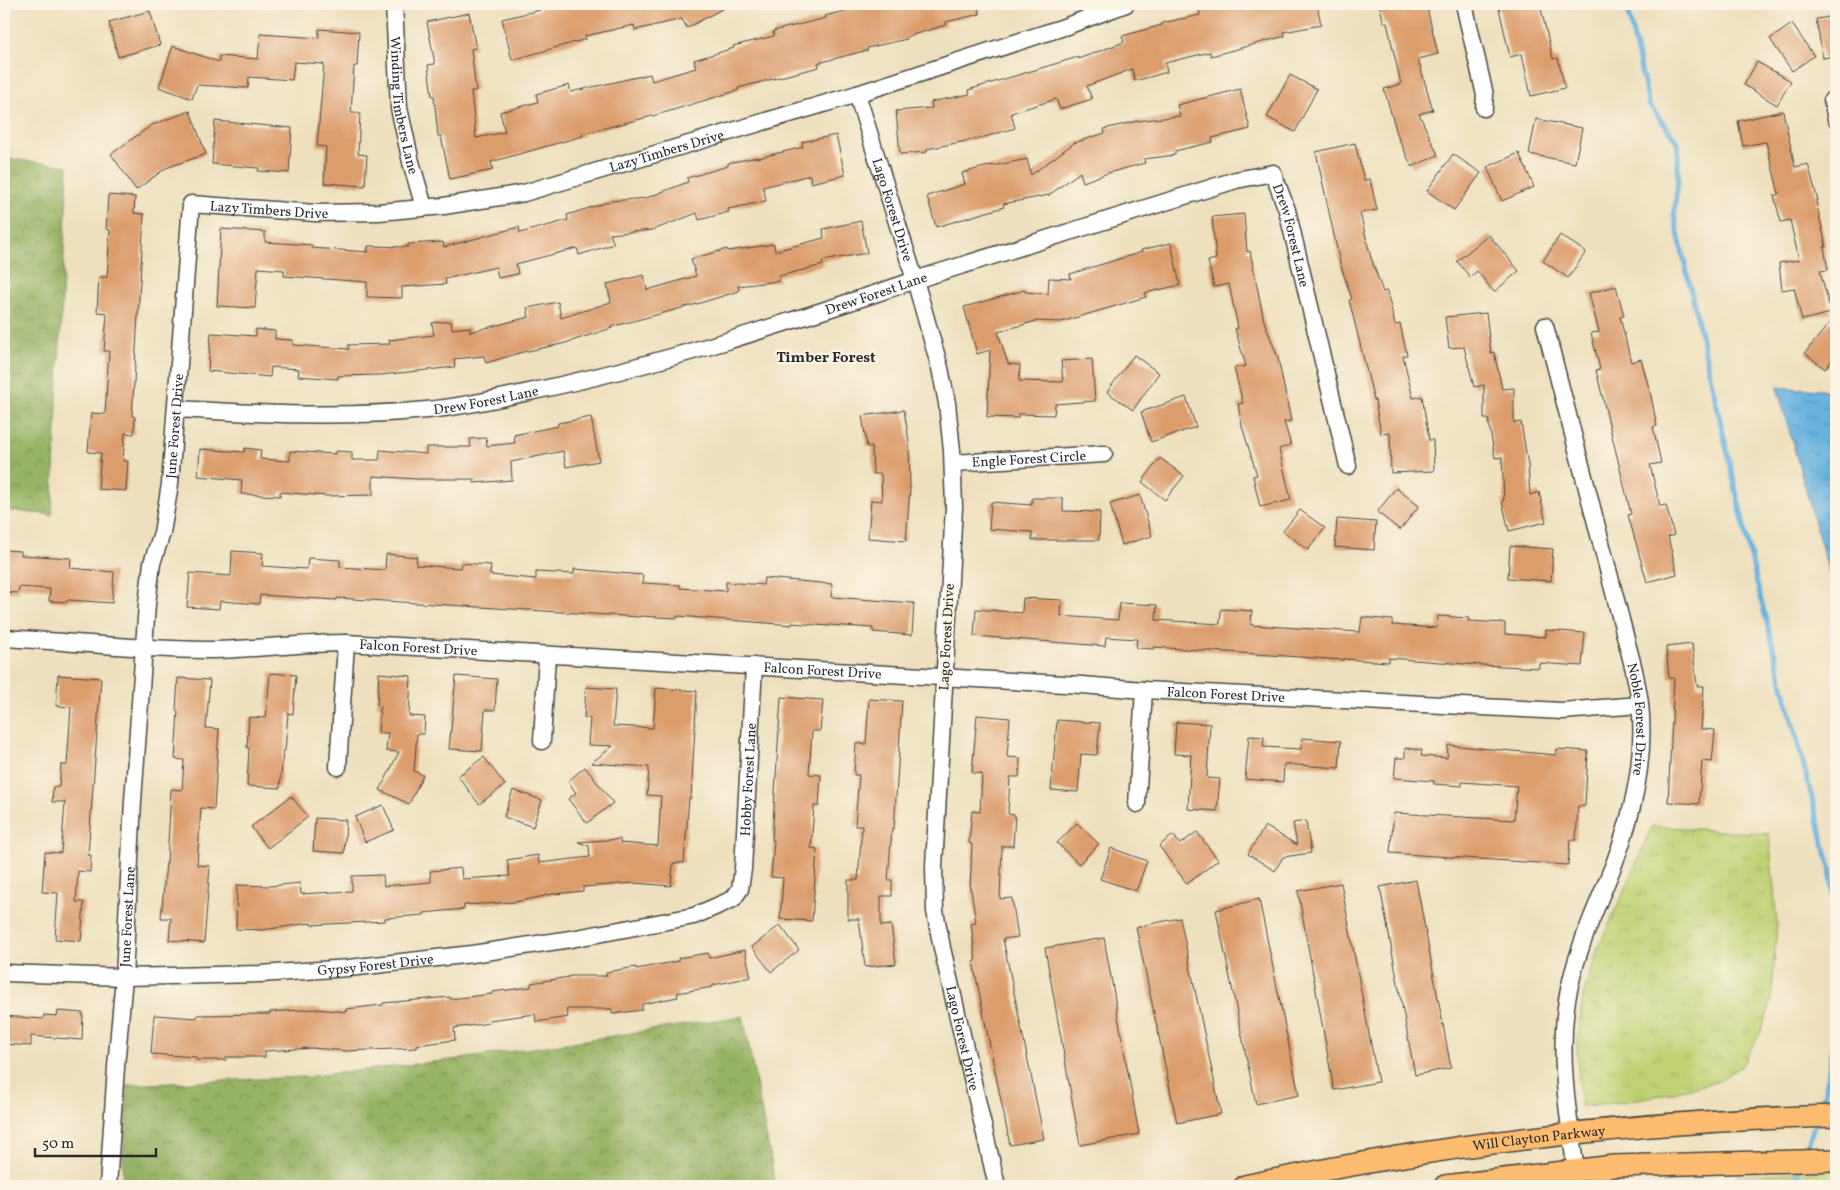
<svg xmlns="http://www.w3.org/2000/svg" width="1840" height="1190" viewBox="0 0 1840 1190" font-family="Vollkorn,serif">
<defs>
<pattern id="grass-tufts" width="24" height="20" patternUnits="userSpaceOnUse" patternTransform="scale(1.25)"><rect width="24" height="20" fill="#bfd173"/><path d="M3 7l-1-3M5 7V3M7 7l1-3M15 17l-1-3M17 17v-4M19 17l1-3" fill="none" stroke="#a4b464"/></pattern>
<pattern id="forest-crowns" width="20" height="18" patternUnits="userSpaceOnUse" patternTransform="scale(1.25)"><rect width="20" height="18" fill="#97b365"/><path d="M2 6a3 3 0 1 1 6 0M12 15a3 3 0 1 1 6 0" fill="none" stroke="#7b9253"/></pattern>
<pattern id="water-ripples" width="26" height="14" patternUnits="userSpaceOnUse" patternTransform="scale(1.25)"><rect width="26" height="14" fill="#67b2df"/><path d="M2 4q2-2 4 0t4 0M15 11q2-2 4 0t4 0" fill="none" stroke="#5591b5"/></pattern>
</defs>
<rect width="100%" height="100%" fill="#fcf5e5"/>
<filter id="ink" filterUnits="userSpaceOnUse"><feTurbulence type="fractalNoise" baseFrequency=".02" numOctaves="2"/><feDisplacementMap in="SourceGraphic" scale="10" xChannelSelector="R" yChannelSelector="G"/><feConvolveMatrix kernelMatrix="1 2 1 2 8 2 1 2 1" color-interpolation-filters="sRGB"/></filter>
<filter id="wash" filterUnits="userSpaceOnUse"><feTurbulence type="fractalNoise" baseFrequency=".0096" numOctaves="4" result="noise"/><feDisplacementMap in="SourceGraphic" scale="20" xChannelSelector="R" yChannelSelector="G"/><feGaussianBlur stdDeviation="1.12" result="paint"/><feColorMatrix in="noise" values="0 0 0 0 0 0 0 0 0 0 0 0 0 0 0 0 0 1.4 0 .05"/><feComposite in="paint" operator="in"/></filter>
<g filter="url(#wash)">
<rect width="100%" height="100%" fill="#eee0be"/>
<!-- grass -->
<path fill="url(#grass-tufts)" stroke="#757e4f" d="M1652,826L1769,834L1777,925L1771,1003L1760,1033L1741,1067L1716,1082L1656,1096L1616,1103L1580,1106L1577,1045L1583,996L1597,950L1625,890Z
M1836,1171V1186H1733L1736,1175Z"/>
<!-- forest -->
<path fill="url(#forest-crowns)" stroke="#616f48" d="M4,158L68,166L52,515L4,510Z
M743,1016L776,1186H122L127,1085L304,1077L468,1058Z"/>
<!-- water -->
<path fill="url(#water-ripples)" stroke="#496e85" d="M1777,387L1836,391V598Z"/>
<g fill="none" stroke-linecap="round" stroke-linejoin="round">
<!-- stream -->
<path stroke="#67b2df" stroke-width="5" d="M1626,4L1649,105L1678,142V180L1674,215L1757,584L1830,868L1836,921
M1819,1110L1826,1088L1836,1030
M1804,1156L1815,1123
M1794,1186L1801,1166"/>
</g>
<g id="blocks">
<!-- building -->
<path fill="#dc9d6d" d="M554,4H731L687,28L682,19L635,30L634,25L585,36L586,39L512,60L502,19L540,10V8Z
M863,4H977L980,14L946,22V25L906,37L907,39L867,48L868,50L818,63L819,67L738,88L739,90L706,100L660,114L582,134L583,136L491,162L493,170L450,179L441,136H438L434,96H432L428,65L435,64L427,22L469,13L476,48L471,49L476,91H471L476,138L505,132L500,112L538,102L536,94L569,85L571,92L650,74L652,81L696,68L694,60L734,48L733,46L774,36L773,31L826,18L825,16L864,6Z
M1224,4H1317L1321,25L1284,32L1285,36L1211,56L1210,52L1165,63L1167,72L1135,81L1132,69L1087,86L1092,99L1060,109L1056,99L1011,113L1015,128L981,138L927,149V152L900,154L896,111L932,108L931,102L970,94L968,90L1078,57V59L1124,42L1122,36L1162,25V23L1200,15L1199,10Z
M1379,4H1426L1438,54L1418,59L1433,110L1419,114L1438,155L1412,167L1398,137L1384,89L1401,84L1387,23H1384Z
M1498,4H1542L1541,9L1553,59L1558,58L1565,88L1531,96L1522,54L1510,57Z
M150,11L160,45L118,57L109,22Z
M1836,16V56L1823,58L1816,19Z
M1792,24L1814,56L1792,71L1770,39Z
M319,29L359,32L357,66H354L351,113H360L358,154L367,155L365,186L324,183L326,147L317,146L324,64L294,62L292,80L249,77L248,88L197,85L192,99L159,87L173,46L219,62V56L258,59L260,34L319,38Z
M1757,62L1791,81L1777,105L1744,85Z
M1290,75L1317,89L1295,132L1267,117Z
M1240,89L1250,129L1212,138L1213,142L1175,151V155L1144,159L1145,163L1108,173L1083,182L1080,172L1049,195L1003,204L1004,207L936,227L927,196L965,184L962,173L992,165L993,166L1027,159L1031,175L1074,143L1105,133L1104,129L1137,121L1180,116L1177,105Z
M190,111L206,154L166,168L136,190L111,154L152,125Z
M1783,111L1795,167L1808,164L1818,201H1816L1826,246L1824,247L1828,270L1820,271L1831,313L1802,320L1794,288L1782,290L1779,263L1799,260L1790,220L1781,222L1774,196L1779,194L1766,142L1743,146L1738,121Z
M1536,119L1582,128L1575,163L1529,154Z
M215,121L292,128L289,173L258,171L259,168L212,164Z
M836,135L845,175L811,183L810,175L763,187L766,201L728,209L729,212L699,220L697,213L653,230L610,234L614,244L579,255L577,248L516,264L518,274L498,278L496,267L445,279L446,284L402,287V298L367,297V282L284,276V270L258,268L255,308L217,306L221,229L265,232V242L312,245L311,248L368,252V246L408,247V244L443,242L444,247L519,227L520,233L568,220L567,215L611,201L646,198L688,182L687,178L728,166V163L757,157L758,158L803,147L802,142Z
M1355,143L1364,180L1370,179L1377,210L1360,213L1371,258L1383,292L1387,291L1395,325L1400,324L1407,355L1403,356L1413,398L1422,396L1429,440H1433L1434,471L1391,473L1390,433L1381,434L1375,400H1374L1349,300L1352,299L1340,263L1316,152Z
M1519,153L1534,187L1502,201L1487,167Z
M1453,154L1481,173L1454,210L1427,191Z
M108,195L135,197L134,213L144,214L132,416L135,417L134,434L125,433L123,461H128L126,491L98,489L101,453L88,452L91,413L105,414L109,351H104L107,313L97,312L99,277H107L110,230L106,229Z
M1244,214L1247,252L1250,251L1264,321L1278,358L1291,421L1284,422L1291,445L1279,449L1291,500L1260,507L1253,476L1257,475L1242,426L1238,404L1243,403L1234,368L1246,366L1235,329L1238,328L1229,284L1214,287L1208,261L1216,259L1212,217Z
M861,221L867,253L822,261L823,265L779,276V281L738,286L739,291L697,304L611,327L612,328L562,344L523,352L486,363L484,356L454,359L455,367L381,375L338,376V379L298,376L299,369L271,367L270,377L208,371L211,333L256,336V329L275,331V339L293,340V345L349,349L348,345L390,344L389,340L434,335L432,323L451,321L452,329L470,327V332L529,317L527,308L558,302L561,318L611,302L607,284L644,275L647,290L696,276L691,259L727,249L728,251L774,244L775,251L824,238L823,229Z
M1489,235L1519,271L1494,292L1477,271L1470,277L1457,261Z
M1560,235L1586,252L1568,278L1543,261Z
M1171,243L1180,285L1145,293L1146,297L1061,322L1036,321L998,332L1008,364L1020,365L1019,381L1063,382L1061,361L1092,359L1095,401L1055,404L1054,415L1018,414V418L987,417L990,350L977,354L964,307L1025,290V292L1048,294L1049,278L1071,279L1070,274L1142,252L1141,250Z
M1616,286L1624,316L1620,317L1631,362L1641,359L1651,396L1657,426L1653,427L1661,463L1650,465L1660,506L1666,505L1674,535L1668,537L1677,574L1647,582L1628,515L1631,514L1596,370L1600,369L1591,333L1599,332L1589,293Z
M1486,313L1491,353L1494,352L1502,389L1514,388V423L1521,422L1528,465L1530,495L1539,492L1546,522L1509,531L1502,501L1504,500L1502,457L1495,458L1488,419H1484V385L1474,387L1464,347L1449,348L1445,317Z
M1836,315V355L1825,369L1805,353Z
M1134,355L1159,373L1133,410L1107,392Z
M1186,397L1196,427L1151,442L1141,412Z
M904,410L909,442L910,488L906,541L868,538L871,500L882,501L881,474H873L872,447H867L862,416Z
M591,417L599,461L566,467L563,451L511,462L512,480L474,483V479H416L373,476V495L326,496L280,492V496L241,494L242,480L198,476L200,449L244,452L245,448L261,450L260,459L290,461V451L335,454V451L352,452V460H379L380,450L426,454V447H471L470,439L486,438L487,446L515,443L514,435L558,426V423Z
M1160,458L1184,476L1165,500L1142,482Z
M1396,488L1419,506L1400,530L1377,512Z
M1140,495L1152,536L1122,545L1110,504Z
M1032,498H1063V511L1100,512L1099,540H1032V532L989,529L991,502L1032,505Z
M1300,510L1325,528L1308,550L1283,531Z
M1337,519L1376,522L1374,550L1335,547Z
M1510,546L1553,549L1551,581L1508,578Z
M4,550L21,551V555L71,558L70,568L114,572L112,603L68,600L67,602L49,601L50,589L19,587L18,593L4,592Z
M232,551L263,553L262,566L307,569L308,558L340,560V567L385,570L386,554L417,557L416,565L460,568L461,563L491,565L490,575L536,579V572L574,574V569L643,575L642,583L680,585V588L726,591V582L763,585L764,578L832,584L831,597L914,603L912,635L873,632V628L829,625V626L792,623V625L678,616L677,618L640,616V617L337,598V600L260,595L259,604L220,601L219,609L187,607L190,573L231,576Z
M1023,598L1062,600L1061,616L1118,620L1120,603L1157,605L1156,620L1220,624L1221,609L1252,611L1251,625L1360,632L1362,617L1392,620V625L1437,628L1438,616L1469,618L1468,621L1505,623V634L1546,637V630L1585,633L1582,666L1539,663V668L1465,664L1389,658V662L1343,659V660L1154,647V649L1136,648L1137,639L1106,637L1105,646L974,636L976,609L1022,613Z
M1692,644L1697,686H1704L1701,729L1715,730L1712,762L1702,761L1699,804L1668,802L1674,678H1669L1666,647Z
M270,673L296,675L293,714L288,713L285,751H283L280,788L247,786L249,748H247L249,717L266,718Z
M379,673L411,676L409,716L425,717L424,734H417L414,771L423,775L409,804L380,790L399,752L386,751L388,733H378L380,706L377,705Z
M58,675L101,678L88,855H91L90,872L78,871L76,902H84L81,941L55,939L58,893L42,892L45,852L61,853L65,802H52L53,787H59L61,765H67L71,707L56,706Z
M456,676L497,679L495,710H485L482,751L449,749Z
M178,678L210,680L206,728L219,729L214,809L201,808L197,865L210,866L204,943L169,940L171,918H161L166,863H167L171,789L182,790L184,760L175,759L178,711L176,710Z
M586,687L616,689L613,726L653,728L656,688L697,691L691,798H689L684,863H673L671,886L634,883L583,887V891L545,895V896L515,902L464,905V909L424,913V915L385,918V921L311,925V923L262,930L236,929L237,885L270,886L300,883L301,894L352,891V876L383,875L384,886L431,882L430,871L461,868L462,879L510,876L507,860L538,855L539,863L590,857L589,846L578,842L620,839V843L658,846L661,796L647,795L649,767L591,763L613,746L588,745L590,718H584Z
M781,697L823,700L820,731H812L809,774L821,775L819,806H814L811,848L817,849L812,921L780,919L783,878L771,877L774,840H772Z
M869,699L902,701L894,829L892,828L888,880H892V896H881V926L891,925L896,964L865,967L859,919H848V880H858L862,826H855L859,775H854L856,743L866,744Z
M977,715L1010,718L1007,757L1020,758L1019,777H1010L1008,814L1015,815L1013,846H1002L1000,899L1012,898L1018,937L1003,939L1044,1139L1010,1145L973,962L976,961L971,924L976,923L971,890H970L972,844L969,843L972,811L980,812L982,774L972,773Z
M1057,720L1100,723L1097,755L1081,754L1078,792L1051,790Z
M1176,722L1210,724L1207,778L1220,779L1217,811L1188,809L1191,755L1174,754Z
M1249,736L1264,737L1263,747L1301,749L1302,738L1341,741L1339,768L1284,764L1283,782L1245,779Z
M1448,745L1556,755L1557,749L1588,751L1585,806H1578L1576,840H1570L1568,865L1390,853L1394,813L1514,820L1517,786L1462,782V786L1434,784V781L1394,778L1396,758H1405V748L1422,750L1421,756L1447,758Z
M484,757L505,785L479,804L458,776Z
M585,767L613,803L587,823L568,799L576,793L568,781Z
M513,790L542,800L533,827L504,817Z
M291,796L308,817L268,848L251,827Z
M383,805L394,830L365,842L355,817Z
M315,818L346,820L344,853L313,851Z
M1306,821L1311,853L1283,857L1275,871L1248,854L1265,826L1297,845L1293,823Z
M1077,823L1099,844L1079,864L1057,843Z
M1197,832L1218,860L1187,884L1159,846L1173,835L1180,844Z
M1111,848L1147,861L1136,891L1100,879Z
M1416,880L1451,1068L1415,1075L1380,887Z
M1341,883L1378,1082L1334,1090L1298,891Z
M1259,899L1299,1095L1256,1104L1216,910Z
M1180,918L1221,1114L1177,1123L1136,927Z
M780,925L799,950L771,972L752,947Z
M1104,938L1139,1134L1080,1145L1045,948Z
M745,950L751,977L713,985V987L677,993L678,997L642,1004V1010L612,1014V1009H566L568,1017L536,1022L535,1014L489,1020L490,1023L454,1028L455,1040L417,1045V1048L347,1051L312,1048L265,1051V1057H226V1060H196V1057L151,1054L154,1015L197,1018V1015L270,1014V1012L316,1009L346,1012V1009L383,1005V1003L450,997V999L492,994V992L531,987V983L569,977V976H607L606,972L636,967V969L679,961L678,958L708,953L709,958Z
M58,1011L83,1013L82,1040L31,1036V1046L4,1044V1016L43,1019L44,1015L57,1016Z"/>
</g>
</g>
<g filter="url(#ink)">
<use href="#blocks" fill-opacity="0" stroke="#484641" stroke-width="1"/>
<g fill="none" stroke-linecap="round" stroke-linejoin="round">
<!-- minor casing -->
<g stroke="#484641" stroke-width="19">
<g id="minor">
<path id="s1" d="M394,4L399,108L411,162L424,207"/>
<path d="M1464,4L1485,95L1484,108"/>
<path id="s2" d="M857,94L915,280L940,368L947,403L952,451L954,507L934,866L935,911L942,948L997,1186"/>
<path d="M1836,100H1832L1836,119"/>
<path id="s3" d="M1545,326L1634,670C1636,681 1639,693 1640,704C1646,757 1633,815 1614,864C1596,909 1575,952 1567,1000C1558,1056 1568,1115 1576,1171"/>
<path id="s4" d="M176,409C261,414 342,418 427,410C459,407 492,400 524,393C593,379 660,361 727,341C790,321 853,302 915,280L1236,180L1273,173L1287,210L1348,466"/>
<path id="s5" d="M953,463L1104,454"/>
<path id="s6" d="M4,638C71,642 138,649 205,650C252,650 299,643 346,643L1082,685L1144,690L1562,711L1640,705"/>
<path d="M542,741L547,655"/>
<path d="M338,767L346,643"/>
<path d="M1137,804L1144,690"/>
<path id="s7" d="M4,973L124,977L260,974L349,968L472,954L571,939L694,916L733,899L740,889L743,869L754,666"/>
<path id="s8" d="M108,1186L116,1067L124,977L133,801L147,604L152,563L162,533L170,484L191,204L315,213L379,212L444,206L524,193L857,94L1064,27L1126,4"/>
</g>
</g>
<!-- major casing -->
<g stroke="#484641" stroke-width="24">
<g id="major">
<path id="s9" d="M1245,1186C1439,1144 1637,1121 1836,1116"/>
<path d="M1445,1186L1614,1166L1836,1160"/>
</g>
</g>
<!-- minor -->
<use href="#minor" stroke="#fff" stroke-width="16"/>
<!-- major -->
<use href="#major" stroke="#febc70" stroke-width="21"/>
</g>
</g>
<g text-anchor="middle" stroke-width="4.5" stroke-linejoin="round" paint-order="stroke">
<!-- street labels -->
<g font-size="14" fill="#2b2b2b" stroke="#fcf5e5">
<text dy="5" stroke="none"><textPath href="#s1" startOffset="102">Winding Timbers Lane</textPath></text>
<text dy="5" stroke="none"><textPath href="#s8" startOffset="1470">Lazy Timbers Drive</textPath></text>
<text dy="5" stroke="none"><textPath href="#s8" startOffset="1065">Lazy Timbers Drive</textPath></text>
<text dy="5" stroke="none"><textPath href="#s2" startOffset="121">Lago Forest Drive</textPath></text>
<text dy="5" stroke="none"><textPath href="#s4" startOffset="1196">Drew Forest Lane</textPath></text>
<text dy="5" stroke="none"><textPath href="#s4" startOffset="716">Drew Forest Lane</textPath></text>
<text dy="5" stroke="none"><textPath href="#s4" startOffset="311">Drew Forest Lane</textPath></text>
<text dy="5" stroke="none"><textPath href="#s8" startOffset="764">June Forest Drive</textPath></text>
<text dy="5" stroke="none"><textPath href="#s5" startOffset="76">Engle Forest Circle</textPath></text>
<text transform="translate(946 637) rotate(-87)" y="5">Lago Forest Drive</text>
<text dy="5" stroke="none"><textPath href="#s6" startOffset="415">Falcon Forest Drive</textPath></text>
<text dy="5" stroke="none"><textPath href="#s6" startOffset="820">Falcon Forest Drive</textPath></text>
<text dy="5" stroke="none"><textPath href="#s6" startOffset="1224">Falcon Forest Drive</textPath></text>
<text dy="5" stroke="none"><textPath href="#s3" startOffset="405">Noble Forest Drive</textPath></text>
<text dy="5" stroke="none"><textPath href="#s7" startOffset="859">Hobby Forest Lane</textPath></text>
<text dy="5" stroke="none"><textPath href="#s8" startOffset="270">June Forest Lane</textPath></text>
<text dy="5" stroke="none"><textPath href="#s7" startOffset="372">Gypsy Forest Drive</textPath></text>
<text dy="5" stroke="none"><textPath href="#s2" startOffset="961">Lago Forest Drive</textPath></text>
<text dy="5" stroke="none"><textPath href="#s9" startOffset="298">Will Clayton Parkway</textPath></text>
</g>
<!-- neighbourhood labels -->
<g font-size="15" font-weight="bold" fill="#2b2b2b" stroke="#fcf5e5">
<text x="826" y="362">Timber Forest</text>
</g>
</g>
<!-- margin -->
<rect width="1840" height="1190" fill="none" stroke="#fcf5e5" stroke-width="20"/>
<!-- scale -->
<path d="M35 1148v8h121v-8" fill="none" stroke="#2b2b2b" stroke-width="2.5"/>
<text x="42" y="1148" font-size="15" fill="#2b2b2b" stroke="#fcf5e5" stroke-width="4" paint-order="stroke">50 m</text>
</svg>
